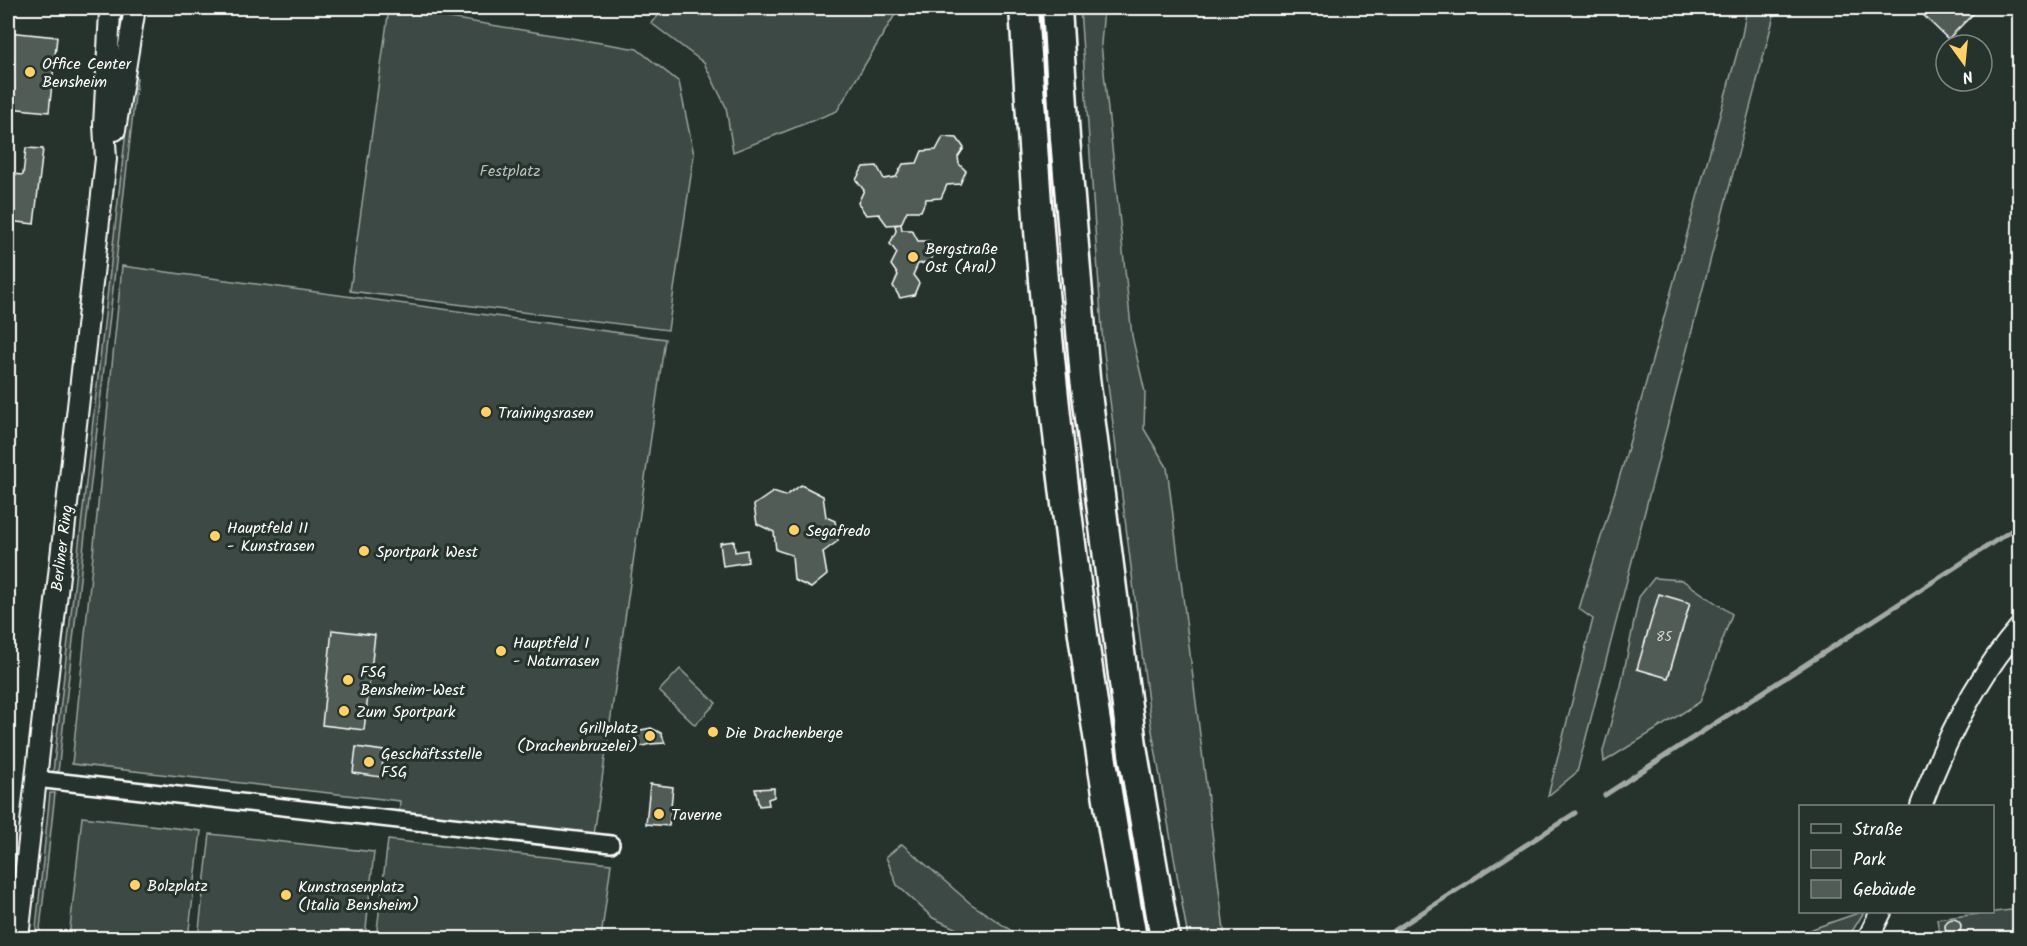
<svg xmlns="http://www.w3.org/2000/svg" width="2027" height="946" viewBox="0 0 2027 946" font-family="Kalam,sans-serif">
<rect width="100%" height="100%" fill="#26332d"/>
<filter id="ink" filterUnits="userSpaceOnUse"><feTurbulence type="fractalNoise" baseFrequency=".0167" numOctaves="2"/><feDisplacementMap in="SourceGraphic" scale="12" xChannelSelector="R" yChannelSelector="G"/><feConvolveMatrix kernelMatrix="1 2 1 2 8 2 1 2 1" color-interpolation-filters="sRGB"/></filter>
<g filter="url(#ink)">
<!-- green -->
<path fill="#3e4944" stroke="#9ea4a2" stroke-width="1.5" d="M389,8L637,49L679,82L694,155L668,330L350,291Z
M666,8H899L837,111L733,152L726,107L704,63L651,23Z
M1080,8H1104L1101,44L1132,336L1145,392L1144,429L1167,467L1225,938H1188L1151,725L1103,345Z
M1747,8H1776L1577,772L1548,796L1593,619L1579,609L1624,462L1742,35Z
M132,78H137L58,772H53Z
M122,266L665,339L593,842L399,816L400,801L72,764Z
M1654,578L1682,580L1732,614L1700,702L1604,762L1603,751L1621,686L1639,597Z
M680,669L716,703L695,725L659,691Z
M50,793H55L39,938H35Z
M82,817L201,831L188,938H69Z
M210,834L374,852L365,938H198Z
M388,840L611,864L601,938H376Z
M902,844L970,903L1022,938H976L933,918L897,885L886,857Z
M2019,909V938H1940L1937,919Z
M1861,912H1864L1848,938H1793L1815,928Z"/>
<g fill="none" stroke-linecap="round" stroke-linejoin="round">
<!-- stream -->
<path stroke="#a4a9a7" stroke-width="5" d="M1605,795L2020,525
M1383,938L1575,813"/>
</g>
<!-- building -->
<path fill="#515c57" stroke="#fff" stroke-width="1.5" d="M1916,8H1979L1948,39Z
M8,32L57,37L49,112L8,108Z
M943,137L957,138L964,148L958,157L959,164L966,171L960,184L947,185L941,198L926,199L921,211H907L901,224L887,225L879,214L866,215L858,203L864,190L856,180L863,167L877,166L884,179L896,177L903,164L917,163L922,151L936,150Z
M26,148L43,149L34,224L8,221V176L12,174L23,175Z
M901,224L902,230H912L918,241H929L936,250L930,262L918,264L913,275L919,283L914,295L900,298L893,286L898,275L891,265L897,253L890,244L896,231L895,225Z
M801,485L823,496L826,517L835,521L838,541L823,552L827,575L811,588L794,580L792,555L776,550L774,532L757,524L754,505L773,492L785,496Z
M734,541L735,552L747,550L748,562L723,566L720,543Z
M1659,594L1690,603L1668,678L1637,669Z
M332,630L375,635L364,730L322,725Z
M651,728L661,733L665,743L650,744L635,748V739L641,730Z
M356,747L384,751L381,777L353,773Z
M650,784L673,787L669,826L646,824Z
M774,788V797L768,799L769,805L759,806L755,789Z
M1945 927a8 8 0 1 1 16 0a8 8 0 1 1-16 0Z"/>
<g fill="none" stroke-linecap="round" stroke-linejoin="round">
<!-- minor casing -->
<g stroke="#fff" stroke-width="20">
<path id="minor" d="M36,779L611,844"/>
</g>
<!-- tertiary casing -->
<g stroke="#fff" stroke-width="24">
<path id="tertiary" d="M115,130L134,14
M1921,806C1944,743 1975,679 2020,627
M18,938L106,159L104,125L110,12
M1868,938L1881,912"/>
</g>
<!-- motorway casing -->
<g stroke="#fff" stroke-width="33">
<path id="motorway" d="M1024,8C1032,134 1040,262 1053,388C1072,573 1099,756 1132,938
M1057,8L1065,138L1085,378L1133,753L1165,938"/>
</g>
<!-- minor -->
<use href="#minor" stroke="#26332d" stroke-width="15"/>
<!-- tertiary -->
<use href="#tertiary" stroke="#26332d" stroke-width="20"/>
<!-- motorway -->
<use href="#motorway" stroke="#26332d" stroke-width="28"/>
</g>
</g>
<!-- markers -->
<g fill="#ffd166" stroke="#26332d" stroke-width="2">
<circle cx="30" cy="72" r="6"/>
<circle cx="913" cy="257" r="6"/>
<circle cx="486" cy="412" r="6"/>
<circle cx="794" cy="530" r="6"/>
<circle cx="215" cy="536" r="6"/>
<circle cx="364" cy="551" r="6"/>
<circle cx="501" cy="651" r="6"/>
<circle cx="348" cy="680" r="6"/>
<circle cx="344" cy="711" r="6"/>
<circle cx="713" cy="732" r="6"/>
<circle cx="650" cy="736" r="6"/>
<circle cx="369" cy="762" r="6"/>
<circle cx="659" cy="814" r="6"/>
<circle cx="135" cy="885" r="6"/>
<circle cx="286" cy="895" r="6"/>
</g>
<g text-anchor="middle" stroke-width="6" stroke-linejoin="round" paint-order="stroke">
<!-- number labels -->
<g font-size="14" fill="#d4d6d5">
<text x="1664" y="641">85</text>
</g>
<!-- poi labels -->
<g font-size="16" fill="#fff" stroke="#26332d" text-anchor="start">
<text x="42" y="69">Office Center<tspan x="42" dy="18">Bensheim</tspan></text>
<text x="925" y="254">Bergstraße<tspan x="925" dy="18">Ost (Aral)</tspan></text>
<text x="498" y="418">Trainingsrasen</text>
<text x="227" y="533">Hauptfeld II<tspan x="227" dy="18">- Kunstrasen</tspan></text>
<text x="806" y="536">Segafredo</text>
<text x="376" y="557">Sportpark West</text>
<text x="513" y="648">Hauptfeld I<tspan x="513" dy="18">- Naturrasen</tspan></text>
<text x="360" y="677">FSG<tspan x="360" dy="18">Bensheim-West</tspan></text>
<text x="356" y="717">Zum Sportpark</text>
<text x="638" y="733" text-anchor="end">Grillplatz<tspan x="638" dy="18">(Drachenbruzelei)</tspan></text>
<text x="725" y="738">Die Drachenberge</text>
<text x="381" y="759">Geschäftsstelle<tspan x="381" dy="18">FSG</tspan></text>
<text x="671" y="820">Taverne</text>
<text x="147" y="891">Bolzplatz</text>
<text x="298" y="892">Kunstrasenplatz<tspan x="298" dy="18">(Italia Bensheim)</tspan></text>
</g>
<!-- park labels -->
<g font-size="16" fill="#bbbfbe" stroke="#26332d">
<text x="510" y="176">Festplatz</text>
</g>
<!-- street labels -->
<g font-size="16" fill="#fff" stroke="#26332d">
<text transform="translate(61 548) rotate(-83)" y="6">Berliner Ring</text>
</g>
</g>
<!-- margin -->
<rect width="2027" height="946" fill="none" stroke="#26332d" stroke-width="30"/>
<rect x="15" y="15" width="1997" height="916" fill="none" stroke="#fff" stroke-width="2" filter="url(#ink)"/>
<!-- legend -->
<rect x="1799" y="805" width="195" height="108" fill="#26332d" stroke="#7d8581" stroke-width="1.5"/>
<rect x="1811" y="824" width="30" height="9" fill="#26332d" stroke="#7d8581" stroke-width="1.5"/>
<text x="1853" y="835" font-size="18" fill="#ffffff">Straße</text>
<rect x="1811" y="850" width="30" height="18" fill="#3e4944" stroke="#7d8581" stroke-width="1.5"/>
<text x="1853" y="865" font-size="18" fill="#ffffff">Park</text>
<rect x="1811" y="880" width="30" height="18" fill="#515c57" stroke="#7d8581" stroke-width="1.5"/>
<text x="1853" y="895" font-size="18" fill="#ffffff">Gebäude</text>
<!-- north arrow -->
<g transform="translate(1964 63) rotate(165)"><circle r="28" fill="#26332d" stroke="#7d8581" stroke-width="1.5"/>
<path d="M0-4.5L10 22L0 15L-10 22Z" fill="#ffd166"/>
<text y="-9" font-size="16" font-weight="bold" text-anchor="middle" fill="#ffffff">N</text>
</g>
</svg>
